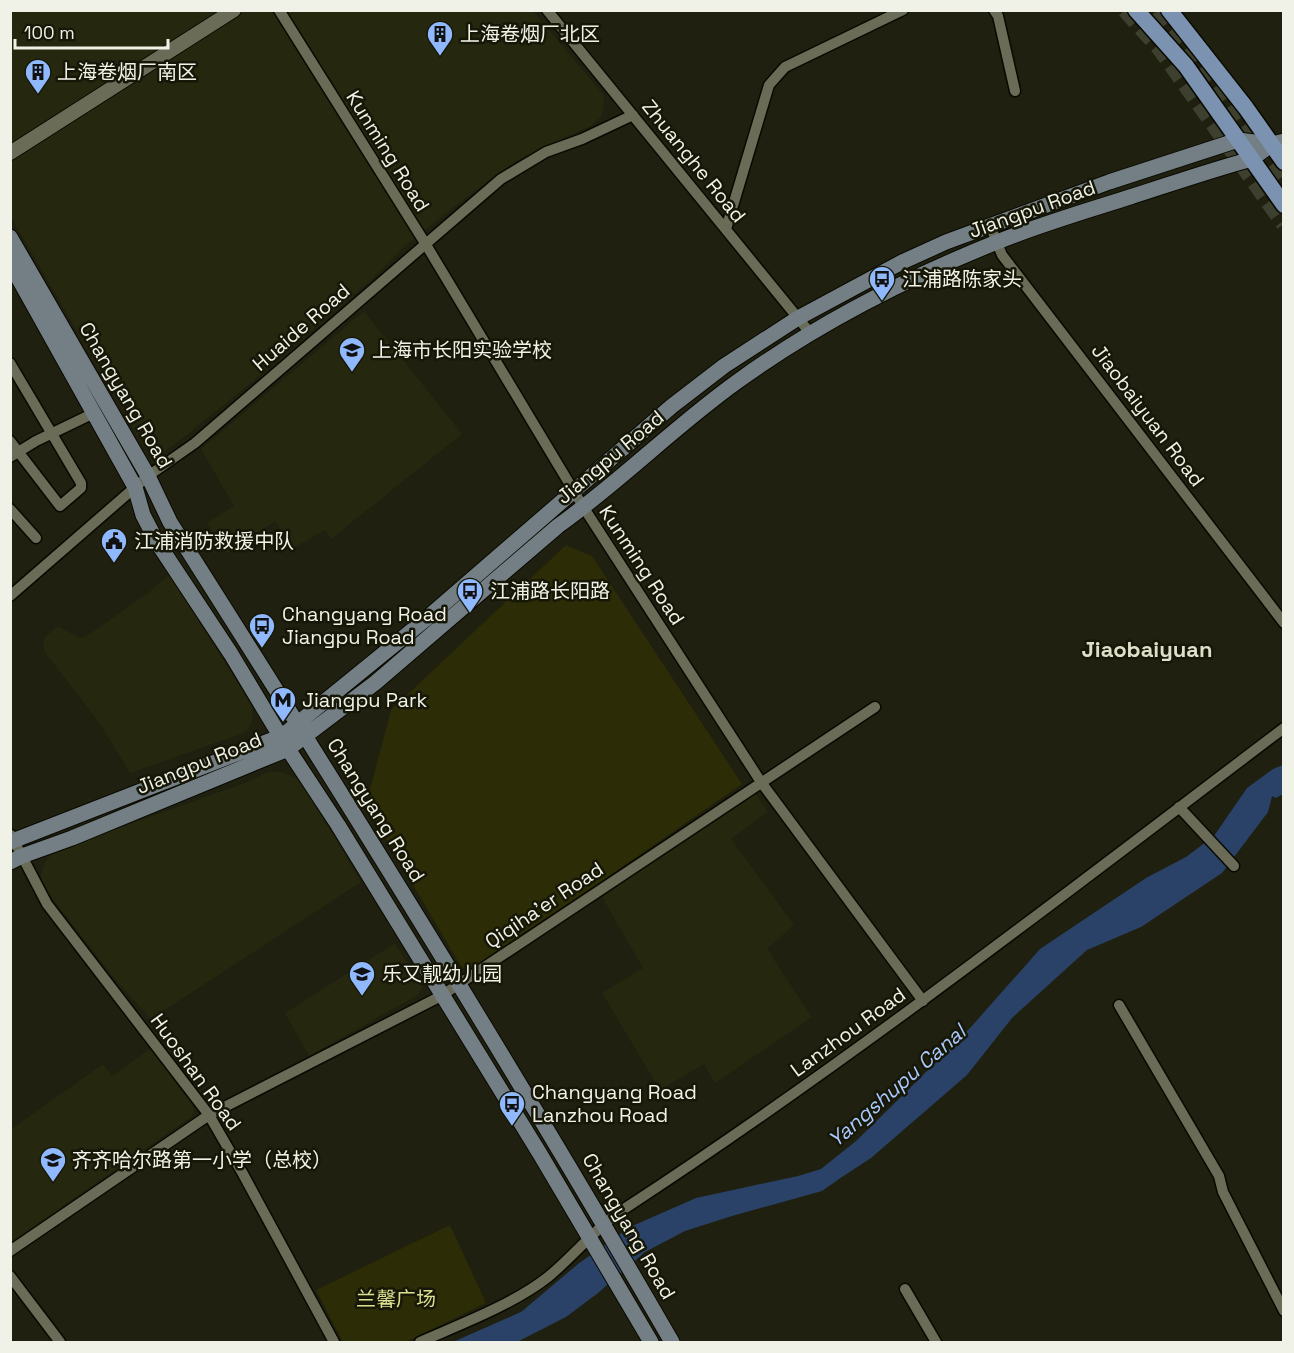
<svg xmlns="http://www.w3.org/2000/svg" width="1294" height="1353" viewBox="0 0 1294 1353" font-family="'Space Grotesk','Noto Sans SC',sans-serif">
<rect width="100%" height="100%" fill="#1f200f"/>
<!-- built -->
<path fill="#26270f" d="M10,11H533L603,94L604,105L602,116L592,125L516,161L459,203L405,246L370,281L247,386L179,441L165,451L154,452L144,447L11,217Z
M364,311L462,434L331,539L325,530L293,548L275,521L226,554L207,523L234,506L201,449Z
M170,574L251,705L253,714L252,722L248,729L244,733L130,773L101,725L47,655L43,647L44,638L55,628L60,627L79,638L87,636L148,593Z
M268,772H280L296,778L308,792L361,882L151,1019L114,978L46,890L41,877L43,867L46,860L55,851L250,781Z
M753,790L768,812L731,839L794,925L767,949L812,1017L715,1083L704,1064L660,1090L602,993L643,968L602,897Z
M395,943L422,987L418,995L309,1056L285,1013Z
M151,1048L188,1098L195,1110L191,1117L11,1242L10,1130L103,1064L112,1076Z"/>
<!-- green -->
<path fill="#2c2c06" d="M566,545L592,556L742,784L479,966L462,968L366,805L391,710Z
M450,1225L486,1303L406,1342H343L316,1290Z"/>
<!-- water -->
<path fill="#2a4168" d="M1283,765V794L1276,798L1272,796L1268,812L1222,873L1141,927L1087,950L1012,1018L967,1075L871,1158L842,1177L822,1191L732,1216L685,1231L645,1252L598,1293L566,1317L517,1342H453L521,1312L578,1264L630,1227L696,1198L798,1176L821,1169L856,1141L902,1096L971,1027L1040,949L1146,878L1186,857L1214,836L1247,788L1273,769Z"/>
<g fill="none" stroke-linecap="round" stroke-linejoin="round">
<!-- trunk-tunnel -->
<path stroke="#3e402f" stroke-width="16" stroke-dasharray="16 8" stroke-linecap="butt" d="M1125,10L1160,49L1284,224
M1158,10L1174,29L1284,181"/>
<!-- minor casing -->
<g stroke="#090900" stroke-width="13">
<path id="minor" d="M279,10L425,243L584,508L761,782L923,1001
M547,10L811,334
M994,10L998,16L1015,91
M990,225L1002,255L1284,623
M726,229L769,85L785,67L903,10
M10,363L81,483V488L60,506L10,441
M10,457L36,441L94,413
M10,509L36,538
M10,596L148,476L195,443L501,179L546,152L582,139L633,115
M1179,807L1234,866
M11,835L47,904L209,1115L243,1174L334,1342
M1119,1005L1219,1176L1223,1192L1284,1311
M10,1251L209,1115L441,996L875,707
M10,1276L60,1342
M905,1289L936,1342
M420,1342C461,1324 514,1304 548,1277C575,1255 595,1228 624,1209C852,1060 1067,892 1284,728"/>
</g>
<!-- tertiary casing -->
<g stroke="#090900" stroke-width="16">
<path id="tertiary" d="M10,153L234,10"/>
</g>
<!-- secondary casing -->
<g stroke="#090900" stroke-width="17">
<path id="secondary" d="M10,237L148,476L170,522C342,793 512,1065 672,1342
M10,263L135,487L143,515L157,542L231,654L288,749L338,825L540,1154L651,1342
M10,842L282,736L426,619L672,406L724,366L798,318L902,262L946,242L1109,182L1238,140L1272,144
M10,862L22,856L72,838L288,749L375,683L558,526C621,481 675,426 738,381C817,324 907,278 997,242C1041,224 1086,211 1130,197C1171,184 1211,170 1252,159L1272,144L1284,141"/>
</g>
<!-- primary casing -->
<g stroke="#090900" stroke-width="19">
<path id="primary" d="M1136,10L1186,66L1284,205
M1169,10L1246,108L1284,162"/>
</g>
<!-- minor -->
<use href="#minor" stroke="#6a6c58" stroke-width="10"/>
<!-- tertiary -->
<use href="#tertiary" stroke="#6a6c58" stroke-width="14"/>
<!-- secondary -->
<use href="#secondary" stroke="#737f84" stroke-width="15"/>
<!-- primary -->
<use href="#primary" stroke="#7b92b0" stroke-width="16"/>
</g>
<!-- icons -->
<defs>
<g id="building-pin" transform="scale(1.35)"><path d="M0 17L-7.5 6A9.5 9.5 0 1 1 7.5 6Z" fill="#90b8fd" stroke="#161707"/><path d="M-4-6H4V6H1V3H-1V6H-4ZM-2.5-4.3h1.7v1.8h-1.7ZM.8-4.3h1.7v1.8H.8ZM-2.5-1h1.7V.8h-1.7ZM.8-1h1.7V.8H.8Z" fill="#111"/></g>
<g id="bus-pin" transform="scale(1.35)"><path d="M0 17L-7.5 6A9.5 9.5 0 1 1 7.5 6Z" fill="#90b8fd" stroke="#161707"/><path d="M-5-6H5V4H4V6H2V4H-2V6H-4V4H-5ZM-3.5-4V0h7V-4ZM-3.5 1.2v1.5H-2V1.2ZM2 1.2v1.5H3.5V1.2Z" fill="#111"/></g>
<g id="school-pin" transform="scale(1.35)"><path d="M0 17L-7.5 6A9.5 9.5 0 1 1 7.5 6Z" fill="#90b8fd" stroke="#161707"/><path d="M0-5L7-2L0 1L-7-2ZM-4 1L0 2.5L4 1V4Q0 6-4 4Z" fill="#111"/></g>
<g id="civic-pin" transform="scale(1.35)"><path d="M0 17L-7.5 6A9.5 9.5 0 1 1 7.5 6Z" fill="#90b8fd" stroke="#161707"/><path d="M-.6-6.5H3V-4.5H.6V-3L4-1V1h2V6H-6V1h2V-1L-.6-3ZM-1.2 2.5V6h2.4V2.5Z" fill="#111"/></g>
<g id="metro-pin" transform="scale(1.35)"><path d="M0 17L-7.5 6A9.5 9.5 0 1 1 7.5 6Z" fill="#90b8fd" stroke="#161707"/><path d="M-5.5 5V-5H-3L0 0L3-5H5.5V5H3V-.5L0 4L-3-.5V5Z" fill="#111"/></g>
</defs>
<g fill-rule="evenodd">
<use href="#building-pin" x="440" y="34"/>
<use href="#building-pin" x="38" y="72"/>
<use href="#bus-pin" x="882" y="279"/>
<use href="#school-pin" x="352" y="350"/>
<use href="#civic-pin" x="114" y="541"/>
<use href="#bus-pin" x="470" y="591"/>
<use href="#bus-pin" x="262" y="626"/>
<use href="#metro-pin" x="283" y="700"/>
<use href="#school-pin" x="362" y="974"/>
<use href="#bus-pin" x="512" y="1104"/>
<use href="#school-pin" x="53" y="1160"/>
</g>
<g text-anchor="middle" stroke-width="5" stroke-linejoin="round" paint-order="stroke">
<!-- poi labels -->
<g font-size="20" fill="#f1f2e7" stroke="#161707" text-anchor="start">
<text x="460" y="41">上海卷烟厂北区</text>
<text x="57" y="79">上海卷烟厂南区</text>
<text x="902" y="286">江浦路陈家头</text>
<text x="372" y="357">上海市长阳实验学校</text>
<text x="134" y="548">江浦消防救援中队</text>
<text x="490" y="598">江浦路长阳路</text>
<text x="282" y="621">Changyang Road<tspan x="282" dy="23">Jiangpu Road</tspan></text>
<text x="302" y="707">Jiangpu Park</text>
<text x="382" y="981">乐又靓幼儿园</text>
<text x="532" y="1099">Changyang Road<tspan x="532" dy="23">Lanzhou Road</tspan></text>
<text x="72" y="1167">齐齐哈尔路第一小学（总校）</text>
</g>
<!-- street labels -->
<g font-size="20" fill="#f1f2e7" stroke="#161707">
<text transform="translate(388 151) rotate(58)" y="7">Kunming Road</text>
<text transform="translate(694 161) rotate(51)" y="7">Zhuanghe Road</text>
<text transform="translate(1032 209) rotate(-20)" y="7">Jiangpu Road</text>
<text transform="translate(301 327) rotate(-41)" y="7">Huaide Road</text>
<text transform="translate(126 395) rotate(60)" y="7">Changyang Road</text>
<text transform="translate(1148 415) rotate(53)" y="7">Jiaobaiyuan Road</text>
<text transform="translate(610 457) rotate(-40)" y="7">Jiangpu Road</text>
<text transform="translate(642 565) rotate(57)" y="7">Kunming Road</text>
<text transform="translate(199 763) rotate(-22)" y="7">Jiangpu Road</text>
<text transform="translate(376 810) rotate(58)" y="7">Changyang Road</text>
<text transform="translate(544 905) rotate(-34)" y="7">Qiqiha'er Road</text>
<text transform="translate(848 1032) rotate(-36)" y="7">Lanzhou Road</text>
<text transform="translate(196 1072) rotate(54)" y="7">Huoshan Road</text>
<text transform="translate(629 1226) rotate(60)" y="7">Changyang Road</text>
</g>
<!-- park labels -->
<g font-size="20" fill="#dbdf8e" stroke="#161707">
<text x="396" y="1306">兰馨广场</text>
</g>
<!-- water labels -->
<g font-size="21" font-style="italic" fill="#aac9ff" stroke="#161707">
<text transform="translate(897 1086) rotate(-41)" y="7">Yangshupu Canal</text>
</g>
<!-- quarter labels -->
<g font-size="22" font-weight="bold" fill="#dedfc9" stroke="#161707">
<text x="1147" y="657">Jiaobaiyuan</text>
</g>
</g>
<!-- border -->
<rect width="1294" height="1353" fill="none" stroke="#f1f2e7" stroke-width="24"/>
<!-- scale -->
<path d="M15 39v9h153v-9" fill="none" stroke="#f1f2e7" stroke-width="3"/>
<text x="24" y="39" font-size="18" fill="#f1f2e7" stroke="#161707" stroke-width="4.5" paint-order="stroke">100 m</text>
</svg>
